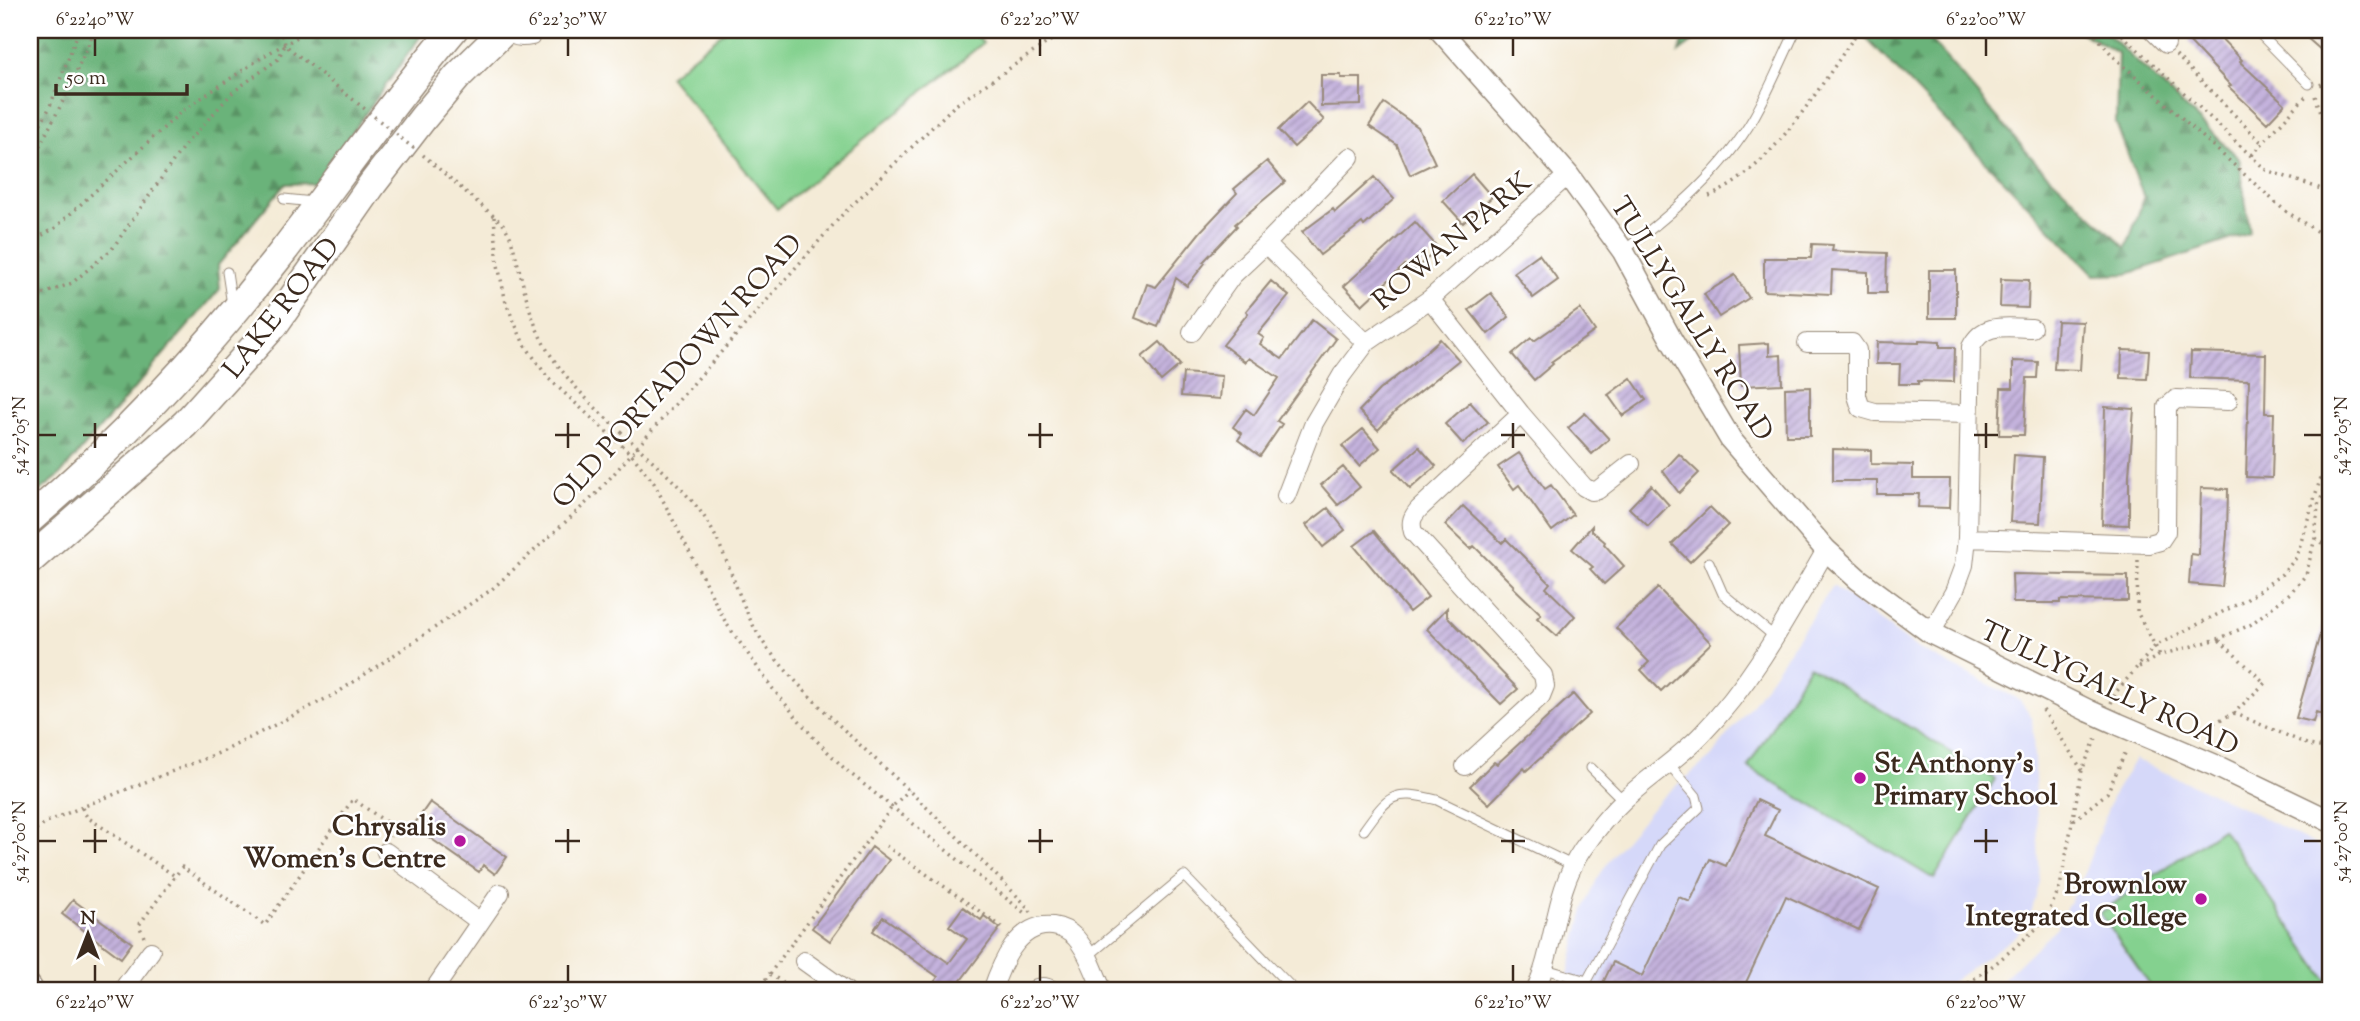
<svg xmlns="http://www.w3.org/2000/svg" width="2360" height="1021" viewBox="0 0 2360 1021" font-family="'Sorts Mill Goudy',serif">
<defs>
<pattern id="forest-firs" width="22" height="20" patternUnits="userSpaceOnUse" patternTransform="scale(1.75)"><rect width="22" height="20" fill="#6bb37a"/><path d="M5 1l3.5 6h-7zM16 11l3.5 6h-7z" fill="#599263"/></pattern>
<pattern id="building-hatch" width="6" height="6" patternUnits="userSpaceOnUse" patternTransform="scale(1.75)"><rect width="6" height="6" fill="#c4b2dd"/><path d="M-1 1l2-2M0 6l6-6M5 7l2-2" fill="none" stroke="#a091b3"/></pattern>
</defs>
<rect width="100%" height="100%" fill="#fff"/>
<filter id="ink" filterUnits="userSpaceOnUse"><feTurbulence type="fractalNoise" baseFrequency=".0143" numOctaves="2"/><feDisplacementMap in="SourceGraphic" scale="14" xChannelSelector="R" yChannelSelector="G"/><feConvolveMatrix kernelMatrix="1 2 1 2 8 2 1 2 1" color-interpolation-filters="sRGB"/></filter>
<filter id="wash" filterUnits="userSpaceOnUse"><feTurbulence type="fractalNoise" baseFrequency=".00686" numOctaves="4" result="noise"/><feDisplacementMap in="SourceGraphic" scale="28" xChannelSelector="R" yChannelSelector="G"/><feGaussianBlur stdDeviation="1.57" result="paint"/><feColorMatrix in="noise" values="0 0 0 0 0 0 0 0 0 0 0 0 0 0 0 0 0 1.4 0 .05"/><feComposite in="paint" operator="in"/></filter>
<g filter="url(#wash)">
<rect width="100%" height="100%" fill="#f4ebd7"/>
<!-- built -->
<path fill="#d5d8f9" d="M1833,586L1917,648L2020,700L2032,717L2040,882L2031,913L2017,935L1939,991H1564L1584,909L1597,879L1613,855L1659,800L1711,757L1756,699Z
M2135,759L2242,807L2330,852V991H1997L1995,987L2057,927L2085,871L2113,795Z"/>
<!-- forest -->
<path fill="url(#forest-firs)" stroke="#536e4c" stroke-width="2" d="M30,30H425L316,183L285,184L218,265L220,289L59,476L30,499Z
M1688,30H1709L1679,52Z
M1858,30H1922L2038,165L2126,248L2144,198L2116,123L2118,53L2076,30H2103L2239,158L2250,233L2128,274L2095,275Z"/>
<!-- pitch -->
<path fill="#84d18f" stroke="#607e56" stroke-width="2" d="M726,30H972L983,43L777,209L669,76Z
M1809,666L1995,779L1934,879L1748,767Z
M2222,829L2330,985V991H2154L2100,913Z"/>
<g id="blocks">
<!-- building -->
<path fill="url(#building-hatch)" d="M2201,30H2213L2242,60L2240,62L2285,104L2267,123L2229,87L2231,86L2189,41Z
M2298,30H2330V58Z
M1321,75H1341V78H1361V105L1321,106Z
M1307,102L1324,120L1294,147L1278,130Z
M1384,103L1418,127L1435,163L1410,175L1397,145L1369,126Z
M1267,161L1285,182L1235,224L1237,226L1203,262L1205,263L1187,286L1176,278L1158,327L1135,318L1147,284L1156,287L1201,231L1237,193L1234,189Z
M1472,174L1492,197L1463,223L1443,201Z
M1374,177L1394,199L1364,226L1362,223L1320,255L1302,232L1333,209L1335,212Z
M1415,222L1439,249L1411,272L1405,265L1362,305L1344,286Z
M1812,244L1833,245L1832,251L1887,253L1886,293H1868V272L1832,270L1831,294L1764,291V258H1811Z
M1539,254L1558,280L1533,298L1514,272Z
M1929,270H1956V318H1929Z
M1735,275L1749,298L1719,317L1704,294Z
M2001,279L2029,280L2028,308L2000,307Z
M1271,281L1289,296L1258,334L1264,338L1260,344L1282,359L1312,320L1336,339L1277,421L1282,424L1260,456L1238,440L1242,434L1233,427L1246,409L1254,415L1279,378L1249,358L1245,362L1223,345L1248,313L1246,311Z
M1491,293L1509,317L1488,334L1469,310Z
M1580,309L1595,331L1551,362L1553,364L1534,380L1512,354L1531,338L1534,341Z
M2057,321L2083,322L2080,370L2054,369Z
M1440,339L1459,360L1395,412L1378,430L1359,411L1379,390L1411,365Z
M1919,341L1940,342V347H1955L1954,382L1918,381V384H1899L1900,364H1876L1877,342L1919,343Z
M1160,342L1180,365L1161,381L1142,357Z
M1769,343V356L1781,355L1782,384L1741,386L1739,345Z
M2122,350L2149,351L2147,379L2121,378Z
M2191,352L2266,354L2265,413H2274L2272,478L2246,477L2249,380L2190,378Z
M2013,361L2038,362L2037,378H2027L2024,435H1999L2001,388H2013Z
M1183,373L1222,376L1220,399L1181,396Z
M1631,378L1646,400L1623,416L1608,395Z
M1810,387V436H1786L1785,388Z
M1470,402L1488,422L1463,444L1445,424Z
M2105,407L2134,409L2129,475V525L2102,524Z
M1585,413L1609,439L1592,454L1568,428Z
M1363,429L1380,448L1359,466L1342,446Z
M1419,447L1436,466L1410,489L1393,470Z
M1833,449L1871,450V464L1913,465V479H1950L1949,508L1918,507L1919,494H1877V481H1833Z
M1519,453L1545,489L1551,485L1573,515L1552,531L1519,485L1514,489L1498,467Z
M1679,454L1699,473L1679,493L1663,471Z
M2014,455L2043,457L2040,523L2010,522Z
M1343,467L1360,487L1338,505L1321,485Z
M1651,485L1669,505L1648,526L1629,508Z
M2201,488L2228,489L2227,535L2222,587L2189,584L2191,554L2199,555Z
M1463,506L1502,543L1506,539L1550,583L1546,588L1575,616L1557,636L1537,618L1541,614L1513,587L1514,586L1474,546L1470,549L1445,525Z
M1710,507L1728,525L1690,562L1672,544Z
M1328,508L1345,530L1323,547L1306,525Z
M1592,526V531L1605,542L1604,544L1624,566L1604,584L1590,569L1593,567L1572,549Z
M1374,531L1428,597L1409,612L1354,546Z
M2012,574L2128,576V601L2060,600V603H2013Z
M1658,588L1711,643L1661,691L1641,670L1649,662L1616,628Z
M1447,608V616L1518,689L1501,704L1427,629Z
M2326,614H2330V712L2323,710L2322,714L2316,712L2313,722L2296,718Z
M1573,694L1590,714L1526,771L1524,768L1489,804L1470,786L1494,762L1497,764Z
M1757,800L1778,810L1765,836L1879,889L1859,930L1786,896L1742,991H1599L1613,962L1642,976L1679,897L1690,902L1710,859L1726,866Z
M430,802L507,857L495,874L483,865L479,872L413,826Z
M872,847L889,860L830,941L812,928Z
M73,900L132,943L121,958L62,914Z
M963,907L981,920L984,916L1000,928L953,991H928L938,977L873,931L883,917L949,963L967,939L949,926Z"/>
</g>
</g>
<g filter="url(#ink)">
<use href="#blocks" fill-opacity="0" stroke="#988a7a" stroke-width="2"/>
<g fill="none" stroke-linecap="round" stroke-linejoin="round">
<!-- service casing -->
<g stroke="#988a7a" stroke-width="11">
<path id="service" d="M2256,30L2309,84
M506,36C515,43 524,42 534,40
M284,199L313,202
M1623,251C1672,214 1723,171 1754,117C1770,89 1782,59 1796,30
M227,272L232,305
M1709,562L1723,594L1775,637
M1591,768L1623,800
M1364,830C1389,795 1393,789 1437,800L1574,866
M1088,956L1184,876L1295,991
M1545,969L1587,981L1660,845L1699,808L1696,796L1669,764
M1031,991L1035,984C1046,980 1053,985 1062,991"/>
</g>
<!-- minor casing -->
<g stroke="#988a7a" stroke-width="20">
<path id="minor" d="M2152,30L2166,44
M1350,157L1266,244L1366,343
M1430,299L1521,414L1584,487L1591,491L1598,490L1631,464
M1192,332L1232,276L1266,244
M1807,343H1852L1857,350V396L1861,408L1875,412L1969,414
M1286,496L1314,423L1342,375L1366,343L1430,299L1568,175
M1967,538L2149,544L2160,541L2166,532L2167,407L2176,399L2228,401
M1931,633L1954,592L1964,565L1967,538L1971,347C1984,321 2007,328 2032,328
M1465,766L1541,696L1545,686L1543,675L1413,532C1410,522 1412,517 1419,509L1521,414
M386,852L480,922
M804,961L846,991
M126,985L151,951
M433,991L500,893
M992,991C1001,964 1018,922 1053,926C1061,927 1070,932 1076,938C1089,953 1095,974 1103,991
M1535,991C1556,946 1553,893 1582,850C1594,833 1608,815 1623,801C1647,778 1677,760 1701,735C1753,682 1789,614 1826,550"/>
</g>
<!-- tertiary casing -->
<g stroke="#988a7a" stroke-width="24">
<path id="tertiary" d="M1440,30L1568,175L1623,251L1672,341L1731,440L1826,550L1858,579L1931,633L2089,711
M2118,724L2214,765L2330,821
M30,986L33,991"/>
</g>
<!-- trunk casing -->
<g stroke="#988a7a" stroke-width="31">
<path id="trunk" d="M30,519C123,440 206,350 281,254C339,179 392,102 453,30
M30,560L185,424L274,325L373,183L423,118L458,76L505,30"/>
</g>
<!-- path -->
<path stroke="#988a7a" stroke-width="3.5" stroke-dasharray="2 5" stroke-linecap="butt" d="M277,30L284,39L285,45L325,77
M2091,30L2113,56L2284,210L2330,240
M2117,30L2266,170L2330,192
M2176,55L2263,144
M2320,85L2330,79
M2315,96L2330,136
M30,142L49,109L79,30
M423,155L504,225L510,236C522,273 527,317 548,351C587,412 652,452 697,507C730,548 736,607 768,649C803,693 845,731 886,769C933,813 978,857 1023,902L1032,913
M2252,155L2306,96
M30,165L64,99L95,30
M1709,196C1770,173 1822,83 1859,30
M494,217L498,265L506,303L523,342L548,378L632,455L654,483L726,623L773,689L813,737L846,770L1027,915
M30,242L55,228L182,111L267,54L310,30
M30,299L72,283L112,249L183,147L233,92L278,59L285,45
M2316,538L2330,550
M2138,560L2137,612L2160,655
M2139,667L2160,655L2218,639L2250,625L2290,593L2306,575L2315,538L2318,505L2330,479
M2111,703L2116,692L2155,646L2246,600L2282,574L2296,558L2320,480L2330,460
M2043,710L2082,770
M2234,713L2309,745L2330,749
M2195,732L2234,713L2265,683L2218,639
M82,808L87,817L175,876
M2074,820L2107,793L2127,749
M30,833L47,822L82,807L224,751L337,693L491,590L596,494L842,215L954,106L1066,30
M886,846L1005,929
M144,937L139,925L182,867L265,925L353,799L393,827L390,837
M770,974L795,991
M757,991L892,807L909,790
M1957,991L1995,964L2044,922L2060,887L2082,770L2097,736"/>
<!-- service -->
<use href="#service" stroke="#fff" stroke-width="9"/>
<!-- minor -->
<use href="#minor" stroke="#fff" stroke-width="18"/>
<!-- tertiary -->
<use href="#tertiary" stroke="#fff" stroke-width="21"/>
<!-- trunk -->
<use href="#trunk" stroke="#fff" stroke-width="28"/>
<!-- tertiary-bridge casing -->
<g stroke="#988a7a" stroke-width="24" stroke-linecap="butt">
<path id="tertiary-bridge" d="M2089,711L2118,724"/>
</g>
<!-- path-bridge -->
<path stroke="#988a7a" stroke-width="3.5" stroke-dasharray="2 5" stroke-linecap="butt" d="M325,77L417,151"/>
<!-- tertiary-bridge -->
<use href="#tertiary-bridge" stroke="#fff" stroke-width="21"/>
</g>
</g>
<!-- ticks -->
<path fill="none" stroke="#3b2a1e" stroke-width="2.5" d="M95,38V56M568,38V56M1040,38V56M1513,38V56M1986,38V56M95,423V448M568,423V448M1040,423V448M1513,423V448M1986,423V448M38,435H56M83,435H107M555,435H580M1028,435H1053M1501,435H1525M1974,435H1998M2304,435H2322M95,829V853M568,829V853M1040,829V853M1513,829V853M1986,829V853M38,841H56M83,841H107M555,841H580M1028,841H1053M1501,841H1525M1974,841H1998M2304,841H2322M95,965V982M568,965V982M1040,965V982M1513,965V982M1986,965V982"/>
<!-- markers -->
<g fill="#b5179e" stroke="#fff" stroke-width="2.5">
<circle cx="1860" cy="778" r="7"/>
<circle cx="460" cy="841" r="7"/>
<circle cx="2201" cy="899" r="7"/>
</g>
<g text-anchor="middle" stroke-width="5" stroke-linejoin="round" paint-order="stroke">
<!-- street labels -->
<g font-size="28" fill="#3b2a1e" stroke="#fff">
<text transform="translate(1451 240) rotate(-40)" y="10">ROWAN PARK</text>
<text transform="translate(280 307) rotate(-52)" y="10">LAKE ROAD</text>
<text transform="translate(1693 318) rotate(58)" y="10">TULLYGALLY ROAD</text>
<text transform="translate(676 370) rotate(-48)" y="10">OLD PORTADOWN ROAD</text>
<text transform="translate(2110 687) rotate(25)" y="10">TULLYGALLY ROAD</text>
</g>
<!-- poi labels -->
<g font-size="28" font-weight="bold" fill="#3b2a1e" stroke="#fff" text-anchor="end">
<text x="1874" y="772" text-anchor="start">St Anthony's<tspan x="1874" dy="32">Primary School</tspan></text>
<text x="446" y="835">Chrysalis<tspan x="446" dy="32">Women's Centre</tspan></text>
<text x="2187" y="893">Brownlow<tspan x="2187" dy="32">Integrated College</tspan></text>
</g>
</g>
<!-- margin -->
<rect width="2360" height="1021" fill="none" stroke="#fff" stroke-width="77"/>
<!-- north arrow -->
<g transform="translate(88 934)" stroke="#ffffff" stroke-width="5" paint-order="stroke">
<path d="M0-5L12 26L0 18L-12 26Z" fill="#3b2a1e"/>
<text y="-10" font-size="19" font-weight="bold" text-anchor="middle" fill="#3b2a1e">N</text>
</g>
<!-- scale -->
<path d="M56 84v10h131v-10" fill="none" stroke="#3b2a1e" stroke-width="3.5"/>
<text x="66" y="84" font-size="21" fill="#3b2a1e" stroke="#ffffff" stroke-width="5" paint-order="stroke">50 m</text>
<rect x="38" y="38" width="2284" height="944" fill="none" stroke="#3b2a1e" stroke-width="2.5"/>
<g font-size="18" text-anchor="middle" fill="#3b2a1e">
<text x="95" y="25">6°22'40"W</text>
<text x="568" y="25">6°22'30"W</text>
<text x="1040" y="25">6°22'20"W</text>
<text x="1513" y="25">6°22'10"W</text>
<text x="1986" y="25">6°22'00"W</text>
<text transform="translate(19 435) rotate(-90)" y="6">54°27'05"N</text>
<text transform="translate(2341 435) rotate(-90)" y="6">54°27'05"N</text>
<text transform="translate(19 841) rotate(-90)" y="6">54°27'00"N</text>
<text transform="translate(2341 841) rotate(-90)" y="6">54°27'00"N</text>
<text x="95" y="1008">6°22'40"W</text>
<text x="568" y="1008">6°22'30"W</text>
<text x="1040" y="1008">6°22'20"W</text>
<text x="1513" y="1008">6°22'10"W</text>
<text x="1986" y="1008">6°22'00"W</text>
</g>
</svg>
